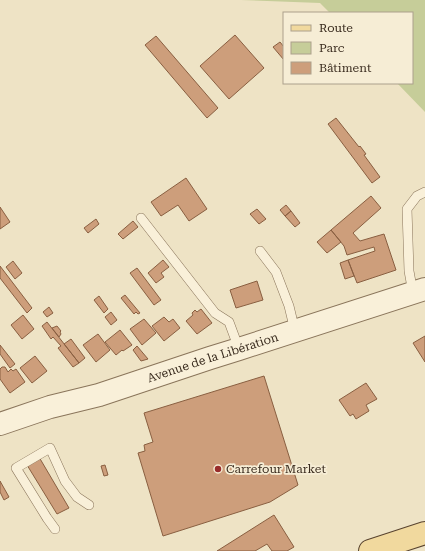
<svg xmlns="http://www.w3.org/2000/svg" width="425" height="551" viewBox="0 0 425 551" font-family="'Roboto Serif',serif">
<rect width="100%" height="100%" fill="#eee3c5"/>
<!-- green -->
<path fill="#c6cd99" d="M241,0H425V112L397,83H412V13H330L320,3Z"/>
<!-- building -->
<path fill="#cd9e7b" stroke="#895f41" d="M235,35L264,68L229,99L200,66Z
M156,36L218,108L207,118L145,45Z
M280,42L284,47V60L273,47Z
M336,118L359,147L360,146L366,154L364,155L380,177L372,183L328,124Z
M186,178L207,209L189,221L178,205L161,216L151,202Z
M371,196L381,208L353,233L360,241L384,234L396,270L357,283L348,260L375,251L374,247L347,255L344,246L331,230Z
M286,205L291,211L285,216L280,210Z
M0,207L10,222L0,229Z
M257,209L266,219L259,224L250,214Z
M291,211L300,223L295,227L285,216Z
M96,219L99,224L88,233L84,228Z
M133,221L138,227L123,239L118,234Z
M331,230L341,242L327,253L317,242Z
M163,260L169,267L161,273L164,277L156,283L148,273Z
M348,260L354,276L345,279L340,263Z
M13,261L22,273L15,279L6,267Z
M0,266L32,308L27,313L0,278Z
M137,268L161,300L154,305L130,273Z
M257,281L263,300L236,308L230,290Z
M125,295L140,313L138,314L136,312L134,314L121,298Z
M99,296L108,309L104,313L94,300Z
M49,307L53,313L47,317L43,312Z
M201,309L212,323L197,334L186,321L193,315L192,313L195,310L197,312Z
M111,312L117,320L111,325L105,317Z
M23,315L34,329L22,339L11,325Z
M164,317L169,322L173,319L180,328L164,341L152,326Z
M144,319L156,333L142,345L130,329Z
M47,322L79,363L73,367L58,348L61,346L53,337L51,339L42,326Z
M57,326L61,331L60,332L61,334L59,337L52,328Z
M120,330L132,345L123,351L122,350L116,355L105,342Z
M98,334L110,350L96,362L83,345Z
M425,336V362L413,343Z
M71,339L85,358L79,363L64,344Z
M0,345L15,364L10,368L0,354Z
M137,346L148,359L141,361L133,350Z
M35,356L47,371L32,383L20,368Z
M2,367H5L8,372L11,369L13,371L16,369L25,382L10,393L0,379V369Z
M264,376L298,485L270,502L163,536L138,453L145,451L144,445L153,442L144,413Z
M366,383L377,399L366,405L369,411L356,419L353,414L350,416L339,400Z
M39,457L69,508L57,514L27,465Z
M105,465L108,475L104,476L101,466Z
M0,481L9,497L4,500L0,492Z
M274,515L294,547L287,551H272L267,544L255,551H217Z"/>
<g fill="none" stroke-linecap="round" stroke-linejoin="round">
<!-- service casing -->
<g stroke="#8a755b" stroke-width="10">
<path id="service" d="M141,218L215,313L229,322L239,349
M260,251L276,272L289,306L295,331
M413,293L409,271L407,209L417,196L425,192
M55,529L47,518L16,468L50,448L65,481L77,497L89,505"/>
</g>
<!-- tertiary casing -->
<g stroke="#8a755b" stroke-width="24">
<g id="tertiary">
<path id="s1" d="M0,424L50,407L99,395L210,358L239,349L425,289"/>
</g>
</g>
<!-- primary casing -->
<g stroke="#58432f" stroke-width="24">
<path id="primary" d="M370,551L425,533"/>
</g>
<!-- service -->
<use href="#service" stroke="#f9f0d9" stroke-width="9"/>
<!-- tertiary -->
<use href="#tertiary" stroke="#f9f0d9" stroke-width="22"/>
<!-- primary -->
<use href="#primary" stroke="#f1d99e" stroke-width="22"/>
</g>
<!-- markers -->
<circle fill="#992c2b" stroke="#f6edd5" stroke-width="1.5" cx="218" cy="469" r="4"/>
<g text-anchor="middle" stroke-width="3.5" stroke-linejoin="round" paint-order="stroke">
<!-- street labels -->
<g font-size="12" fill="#3a2c1f" stroke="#f6edd5">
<text dy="4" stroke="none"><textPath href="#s1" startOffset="223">Avenue de la Libération</textPath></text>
</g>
<!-- poi labels -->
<g font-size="12" fill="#3a2c1f" stroke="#f6edd5" text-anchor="start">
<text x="226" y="473">Carrefour Market</text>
</g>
</g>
<!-- legend -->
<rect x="283" y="12" width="130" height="72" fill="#f6edd5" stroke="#aba08c"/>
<rect x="291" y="25" width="20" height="6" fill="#f1d99e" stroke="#aba08c"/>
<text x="319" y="32" font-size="12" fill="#3a2c1f">Route</text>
<rect x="291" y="42" width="20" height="12" fill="#c6cd99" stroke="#aba08c"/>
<text x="319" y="52" font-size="12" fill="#3a2c1f">Parc</text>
<rect x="291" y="62" width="20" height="12" fill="#cd9e7b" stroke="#aba08c"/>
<text x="319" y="72" font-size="12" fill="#3a2c1f">Bâtiment</text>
</svg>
